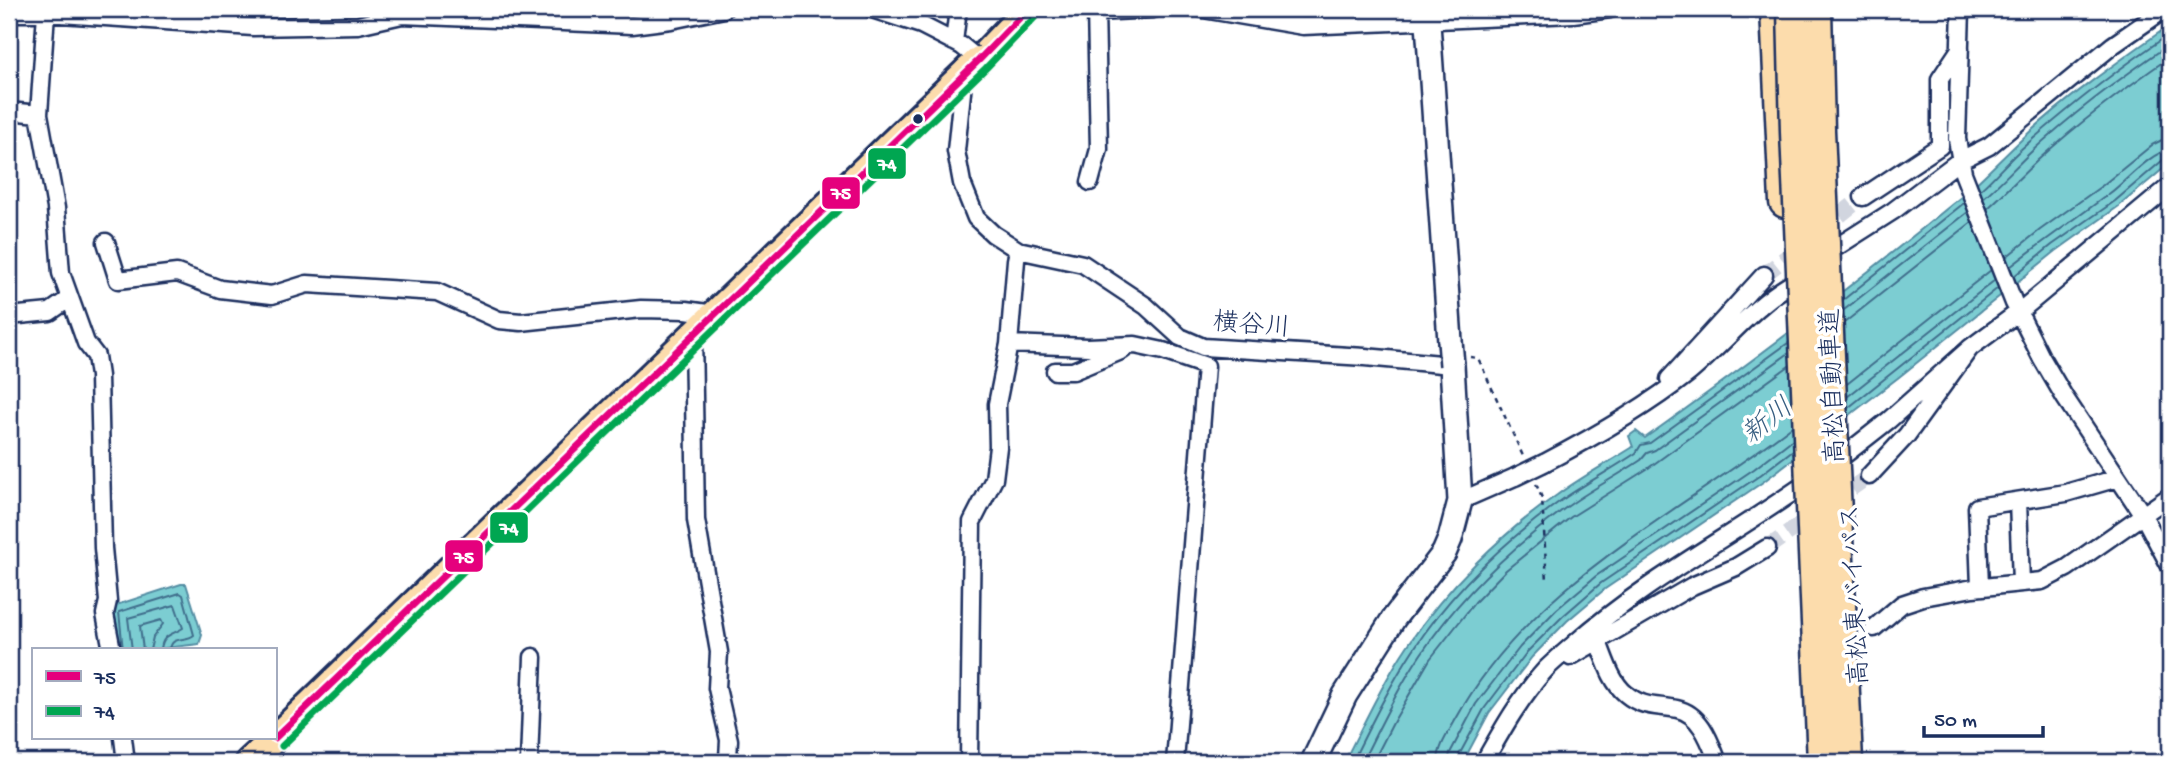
<svg xmlns="http://www.w3.org/2000/svg" width="2179" height="771" viewBox="0 0 2179 771" font-family="'Gochi Hand','Klee One',sans-serif">
<rect width="100%" height="100%" fill="#fff"/>
<filter id="ink" filterUnits="userSpaceOnUse"><feTurbulence type="fractalNoise" baseFrequency=".0143" numOctaves="2"/><feDisplacementMap in="SourceGraphic" scale="14" xChannelSelector="R" yChannelSelector="G"/><feConvolveMatrix kernelMatrix="1 2 1 2 8 2 1 2 1" color-interpolation-filters="sRGB"/></filter>
<g filter="url(#ink)">
<!-- water -->
<path fill="#7bcdd2" stroke="#558ea4" stroke-width="2" d="M2170,25V163L2119,206L2056,251L1899,377L1763,482L1605,589L1567,621L1532,657L1489,713L1463,762H1344C1364,723 1383,682 1408,645C1446,588 1501,534 1557,495C1581,477 1608,463 1633,447L1629,436L1636,431L1645,438C1753,361 1859,281 1961,197C1982,179 2000,160 2019,142C2063,100 2120,60 2170,25Z
M181,584H186L202,635L199,644L148,650H117L110,613L113,606Z"/>
<g fill="none" stroke-linecap="round" stroke-linejoin="round">
<!-- shore -->
<path stroke="#416e8c" stroke-width="2" d="M1980,190C1997,175 2010,158 2027,144C2072,105 2120,67 2170,34
M1983,198C2000,184 2014,168 2030,153C2071,115 2123,76 2170,44
M1987,209C2005,193 2021,176 2038,160C2079,123 2125,88 2170,57
M2006,257L2040,230L2103,185L2152,145L2162,140L2170,139
M2010,267C2043,241 2077,218 2110,193C2125,182 2152,151 2170,150
M2014,276L2052,245L2115,201L2163,160L2170,159
M1843,300L1964,203
M1844,310L1968,212
M1844,323L1972,222
M1847,384L1991,270
M1847,397L1995,280
M1848,408L1998,288
M123,650L119,612L180,593L183,595L194,635C186,642 171,635 170,650
M132,650L128,618L175,605L183,628C172,635 162,634 161,650
M143,650L140,626L161,620L163,624L153,637L150,650
M1352,762C1371,724 1390,685 1413,650C1451,592 1504,542 1559,502C1584,484 1611,470 1636,453L1641,445L1650,443L1788,343
M1362,762C1380,726 1398,688 1421,654C1459,597 1509,550 1564,509C1588,491 1616,477 1641,460L1647,453L1655,450L1789,353
M1373,762L1394,721L1430,659L1475,602L1506,570L1571,517L1647,469L1789,366
M1438,762C1438,746 1449,732 1456,719C1530,584 1675,516 1792,426
M1448,762L1450,753L1476,704L1520,647L1557,609L1596,576L1754,469L1793,439
M1457,762L1458,757L1484,709L1527,652L1563,616L1601,583L1759,476L1793,450"/>
<!-- street-tunnel -->
<path stroke="#d1d5df" stroke-width="16" stroke-dasharray="16 8" stroke-linecap="butt" d="M1821,230L1863,197
M1764,275L1803,244
M1832,502L1869,476
M1767,548L1814,515"/>
<!-- street casing -->
<g stroke="#1b2f5e" stroke-width="21">
<path id="street" d="M872,9L921,25L962,46
M1203,9L1303,26L1573,14L1610,9
M1961,9L1957,139L1963,173L2014,303L2041,357L2065,398L2143,515L2170,566
M1097,12L1154,9
M9,13H46L253,27L358,25L402,15L632,25L671,20L724,9
M46,13L39,114L56,208L61,273L86,343L96,356L99,376L103,548L108,601L105,614L112,650
M954,42L958,9
M964,73L956,151L962,183L976,218L993,234L1018,250L1016,260L1009,344L997,404L998,447L994,479L972,522L969,762
M9,111L39,114
M1090,182L1099,149L1096,9
M1863,197L1940,146V79L1960,49
M106,242L118,280L177,273L220,289L272,295L307,284L437,292L499,320L521,322L641,309L686,310L714,314
M1835,248L1893,211L1959,161L1989,146L2113,45L2165,9
M1018,250L1083,264L1146,306L1180,337L1203,347L1365,357L1452,365
M9,316L50,312L70,298
M693,333L696,520L719,652L717,688L729,740L728,758L726,762
M1009,344L1088,347L1135,345L1163,351L1206,366L1175,762
M1055,371H1073L1123,350
M1669,379L1764,275
M1544,463C1594,437 1645,408 1689,373C1724,344 1751,308 1789,285
M1833,464L1889,420L1970,348
M1869,476L1907,435L1970,348L2020,311L2170,186
M1460,501L1515,477
M2018,501L2021,583
M1980,587L1977,507L2066,493L2118,478
M1874,628L1902,604L1923,597L1973,588L2042,581L2067,568L2170,496
M1598,642C1605,659 1611,682 1626,694C1643,708 1656,705 1677,709C1701,714 1710,742 1718,762
M1570,657L1692,586L1736,567L1767,548
M123,738L126,762
M529,762L533,657
M1484,762C1502,730 1521,696 1546,669C1555,660 1565,652 1574,644C1647,579 1734,535 1812,479"/>
</g>
<!-- secondary casing -->
<g stroke="#1b2f5e" stroke-width="28">
<path id="secondary" d="M1427,9L1450,341
M1313,762L1345,695L1394,618L1444,553L1450,539L1460,501L1452,365"/>
</g>
<!-- primary casing -->
<g stroke="#1b2f5e" stroke-width="32">
<path id="primary" d="M979,60L1028,9
M275,738L968,70
M249,762L275,738"/>
</g>
<!-- highway casing -->
<g stroke="#1b2f5e" stroke-width="35">
<path id="highway" d="M1776,9L1785,202"/>
</g>
<!-- path -->
<path stroke="#1b2f5e" stroke-width="2.5" stroke-dasharray="5 5" stroke-linecap="butt" d="M1470,357L1478,358L1523,456
M1536,484L1542,498L1547,581"/>
<!-- street -->
<use href="#street" stroke="#fff" stroke-width="16"/>
<!-- secondary -->
<use href="#secondary" stroke="#fff" stroke-width="23"/>
<!-- primary -->
<use href="#primary" stroke="#fcdcac" stroke-width="26"/>
<!-- highway -->
<use href="#highway" stroke="#fcdcac" stroke-width="30"/>
<!-- street-bridge casing -->
<g stroke="#1b2f5e" stroke-width="21" stroke-linecap="butt">
<path id="street-bridge" d="M962,46L979,60
M1515,477L1544,463"/>
</g>
<!-- secondary-bridge casing -->
<g stroke="#1b2f5e" stroke-width="28" stroke-linecap="butt">
<path id="secondary-bridge" d="M1450,341L1452,365"/>
</g>
<!-- primary-bridge casing -->
<g stroke="#1b2f5e" stroke-width="32" stroke-linecap="butt">
<path id="primary-bridge" d="M968,70L979,60"/>
</g>
<!-- highway-bridge casing -->
<g stroke="#1b2f5e" stroke-width="35" stroke-linecap="butt">
<path id="highway-bridge" d="M1793,9L1796,132L1823,762
M1816,9L1819,130L1847,762"/>
</g>
<!-- street-bridge -->
<use href="#street-bridge" stroke="#fff" stroke-width="16"/>
<!-- secondary-bridge -->
<use href="#secondary-bridge" stroke="#fff" stroke-width="23"/>
<!-- primary-bridge -->
<use href="#primary-bridge" stroke="#fcdcac" stroke-width="26"/>
<!-- highway-bridge -->
<use href="#highway-bridge" stroke="#fcdcac" stroke-width="30"/>
<!-- bus-1 casing -->
<g stroke="#fff" stroke-width="12">
<path id="bus-1" d="M275,738L979,60L1028,9"/>
</g>
<!-- bus-2 casing -->
<g stroke="#fff" stroke-width="12">
<path id="bus-2" d="M282,746L986,68L1036,16"/>
</g>
<!-- bus-1 -->
<use href="#bus-1" stroke="#e5007d" stroke-width="7"/>
<!-- bus-2 -->
<use href="#bus-2" stroke="#00a651" stroke-width="7"/>
</g>
</g>
<!-- markers -->
<circle fill="#1b2f5e" stroke="#fff" stroke-width="2.5" cx="918" cy="119" r="6"/>
<g text-anchor="middle" stroke-width="7" stroke-linejoin="round" paint-order="stroke">
<!-- street labels -->
<g font-size="26" fill="#1b2f5e" stroke="#fff">
<text transform="translate(1252 323) rotate(5)" y="9">横谷川</text>
<text transform="translate(1831 386) rotate(-92)" y="9">高松自動車道</text>
<text transform="translate(1853 595) rotate(-93)" y="9">高松東バイパス</text>
</g>
<!-- water labels -->
<g font-size="28" font-style="italic" fill="#385e81" stroke="#fff">
<text transform="translate(1766 419) rotate(-38)" y="10">新川</text>
</g>
</g>
<g stroke="#fff" stroke-width="2.5">
<rect x="867" y="147" width="40" height="33" rx="7" fill="#00a651"/>
<rect x="821" y="176" width="40" height="34" rx="7" fill="#e5007d"/>
<rect x="489" y="511" width="40" height="33" rx="7" fill="#00a651"/>
<rect x="444" y="539" width="40" height="34" rx="7" fill="#e5007d"/>
</g>
<g font-size="19" text-anchor="middle" font-weight="bold" fill="#fff">
<text x="887" y="170">74</text>
<text x="841" y="199">75</text>
<text x="509" y="534">74</text>
<text x="464" y="563">75</text>
</g>
<!-- margin -->
<rect width="2179" height="771" fill="none" stroke="#fff" stroke-width="35"/>
<rect x="18" y="18" width="2144" height="736" fill="none" stroke="#1b2f5e" stroke-width="2.5" filter="url(#ink)"/>
<!-- legend -->
<rect x="32" y="648" width="245" height="91" fill="#ffffff" stroke="#a4acbf" stroke-width="2"/>
<rect x="46" y="671" width="35" height="10" fill="#e5007d" stroke="#a4acbf" stroke-width="2"/>
<text x="94" y="684" font-size="21" fill="#1b2f5e">75</text>
<rect x="46" y="706" width="35" height="10" fill="#00a651" stroke="#a4acbf" stroke-width="2"/>
<text x="94" y="718" font-size="21" fill="#1b2f5e">74</text>
<!-- scale -->
<path d="M1924 726v10h119v-10" fill="none" stroke="#1b2f5e" stroke-width="3.5"/>
<text x="1934" y="726" font-size="21" fill="#1b2f5e" stroke="#ffffff" stroke-width="5" paint-order="stroke">50 m</text>
</svg>
